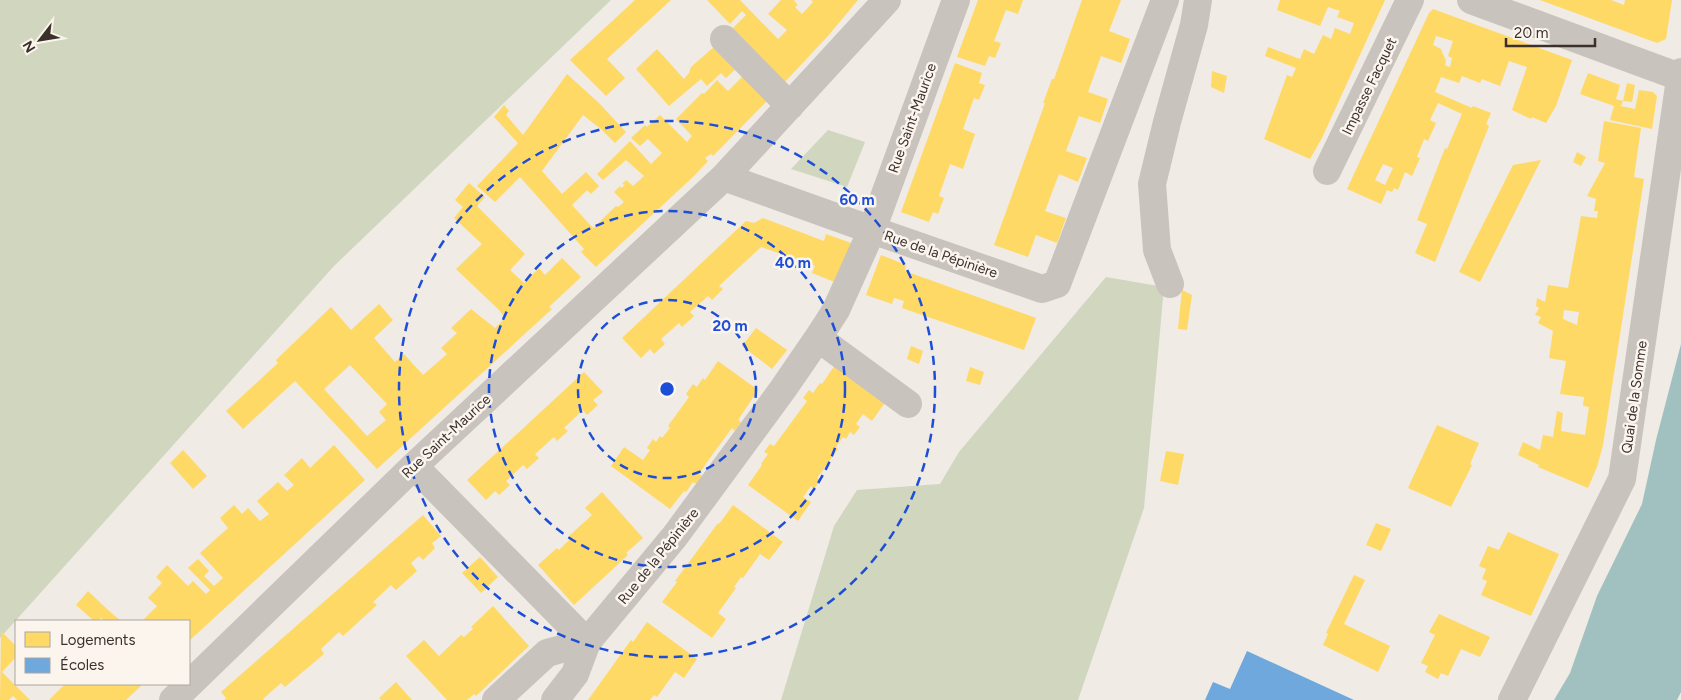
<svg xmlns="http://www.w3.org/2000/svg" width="1681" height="700" viewBox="0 0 1681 700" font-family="Figtree,sans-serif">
<rect width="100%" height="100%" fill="#f0ebe5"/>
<!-- green -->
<path fill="#d1d6bf" d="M0,0H611L334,266L0,638Z
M828,130L865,142L847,187L791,169Z
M1106,277L1164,287L1144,508L1078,700H781L834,526L857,490L940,484L959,452Z"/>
<!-- water -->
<path fill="#a1c1c1" d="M1681,344V692L1677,700H1554L1570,673L1597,596L1642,504L1656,440Z"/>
<!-- homes -->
<path fill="#ffd966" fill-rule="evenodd" d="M635,0H671L607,59L625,78L606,96L570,60Z
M707,0H740L778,39L787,30L768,14L781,0H795L794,1L798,5L795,7L802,14L813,2L811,0H858L827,37L783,84L730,31L746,15L742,11L730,24Z
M978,0H1023L1018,14L1006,10L994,41L1001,43L995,58L989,56L985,66L957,57Z
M1082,0H1121L1109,31L1130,39L1121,63L1101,56L1088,92L1108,99L1100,123L1079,116L1066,151L1087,158L1078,182L1059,174L1045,211L1066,218L1057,243L1036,235L1028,257L994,245L1045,103H1043L1052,79H1054Z
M1280,0H1385L1322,138L1310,159L1264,139L1287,75L1292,77L1296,68L1265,56L1268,47L1300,59L1304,49L1314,54L1323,35L1331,39L1335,28L1350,34L1354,23L1337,17L1340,11L1328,7L1320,26L1277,10Z
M1540,0H1611L1624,5L1625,0H1672L1666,39L1657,43Z
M1433,9L1572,60L1556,106L1546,123L1532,117L1531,119L1512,110L1527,67L1509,61L1500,86L1482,79L1480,83L1462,76L1459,83L1441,77L1435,92L1472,108L1473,106L1491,113L1486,124L1489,126L1435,262L1415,253L1427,224L1417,220L1445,148L1447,149L1462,114L1438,103L1430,120L1436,123L1428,141L1424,139L1417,157L1420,158L1412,176L1405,172L1398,190L1394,188L1392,192L1387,190L1381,204L1347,189L1429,13ZM1436,36L1453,41L1448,56L1452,58L1450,67L1445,65L1446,61L1441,49L1433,45ZM1383,164L1393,168L1385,185L1375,180Z
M715,46L737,68L726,78L721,73L707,86L701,79L669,106L636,69L657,49L684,79L689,73L691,67Z
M955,63L982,73L979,83L985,85L979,100L974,98L963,129L975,134L963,169L950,164L939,196L944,198L938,214L933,212L929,222L901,212Z
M1212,71L1227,76L1224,93L1211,87Z
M1588,73L1620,85L1616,99L1623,101L1621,106L1635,109L1639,90L1653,92L1657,96L1652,129L1610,120L1614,106L1580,94Z
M567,74L599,103L626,132L615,143L602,130L583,115L542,171L562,194L586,172L599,186L591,194L587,190L572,205L593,228L616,206L618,207L624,202L614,192L620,186L621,188L625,185L622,184L626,180L633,186L644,176L626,160L603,180L597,174L630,141L651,164L662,153L648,139L640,146L631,138L645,125L647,127L660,115L687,142L692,136L676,119L702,93L704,94L717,80L728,91L744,75L769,99L713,156L711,154L705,158L708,161L694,176L596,267L581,252L584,249L520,177L495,202L477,186L518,143L494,117L504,105L509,111L506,115L523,135Z
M1627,83L1635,85L1632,102L1623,101Z
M1604,121L1641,128L1634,177L1644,179L1603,445L1597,467L1588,488L1538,467L1539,465L1518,455L1523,442L1540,450L1543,435L1553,437L1557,411L1563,413L1561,431L1585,435L1589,407L1583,406L1584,397L1560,394L1566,361L1549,358L1553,331L1538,323L1541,317L1535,315L1539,308L1536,306L1537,298L1545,302L1548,285L1568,288L1581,216L1597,218L1598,211H1594L1596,199L1587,196L1605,163L1598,161ZM1564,310L1579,312L1577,325L1563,319Z
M1577,152L1586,157L1581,166L1573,162Z
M1541,160L1480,282L1459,272L1513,165Z
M469,183L485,197L477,206L525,254L510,270L524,283L539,268L545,275L562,258L581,277L549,307L552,309L377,469L295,381L243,429L226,411L278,363L276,360L331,307L351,330L379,304L393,320L374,338L395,362L404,354L423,375L447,354L441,348L457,333L451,328L471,309L495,328L505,318L499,310L456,269L482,244L454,218L463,207L455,200ZM350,365L387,404L379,412L386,420L367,436L324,389Z
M763,218L824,241L826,234L851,243L837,283L812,273L815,266L761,247L719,286L723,289L712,300L708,296L690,312L694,316L682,327L679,323L661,339L665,344L654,354L650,349L641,358L622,338L746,221L754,223Z
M881,255L906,265L905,271L1036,318L1024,350L902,308L904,301L894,298L892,304L866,295Z
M1182,290L1192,295L1187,330L1178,329Z
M756,328L787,350L772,369L742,346Z
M911,346L923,351L919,364L907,359Z
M718,361L758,390L738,420L741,422L735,431L732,428L710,458L699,474L703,476L697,484L693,482L686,492L684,491L670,509L611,466L624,447L643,460L650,450L647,448L653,439L656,442L660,436L662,438L670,428L668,426L689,397L686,394L693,384L697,387L703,378L705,380Z
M835,365L886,401L872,421L863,414L856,424L860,427L854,435L850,432L846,439L843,437L836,447L838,449L817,478L821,480L814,489L811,486L803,497L811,502L798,521L748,485L762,465L761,464L768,454L764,452L770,444L774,446L807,401L803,398L809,390L813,393L820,383L822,384Z
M970,367L984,372L980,385L966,381Z
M584,372L603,392L593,400L598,405L587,415L583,410L564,428L568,431L557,441L554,437L535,454L539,458L527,469L523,465L506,481L510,485L499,495L495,491L486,500L467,480Z
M1437,425L1479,443L1470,464L1472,465L1451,507L1408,488Z
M334,445L365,480L214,618L189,641V621H142L157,606L148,598L162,583L156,577L167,565L188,586L193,581L206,594L210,590L188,568L198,559L209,571L204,576L214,586L223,578L200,553L228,528L220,518L234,505L242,514L248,508L260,521L269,514L257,501L278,482L287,491L294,485L284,475L302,458L310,468Z
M183,450L207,476L193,489L170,463Z
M1166,451L1184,454L1178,485L1160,481Z
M602,492L643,538L626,553L628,555L574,605L538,565L557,548L559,550L571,538L569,536L592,515L585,508Z
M733,505L783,542L769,560L760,554L743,578L741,577L734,587L736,588L718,613L726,619L712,638L662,602L677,582L675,581L718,523L719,524Z
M423,515L441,536L432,543L435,548L423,560L419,556L411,563L417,571L396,590L391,585L373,602L377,605L343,636L339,632L321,649L324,654L285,687L281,683L263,699L264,700H224L226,698L221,692Z
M1376,523L1391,529L1381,551L1366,545Z
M1508,532L1559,554L1531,616L1481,595L1487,581L1482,579L1486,569L1479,566L1488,546L1499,550Z
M480,557L498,577L481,593L462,573Z
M1354,575L1365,580L1344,624L1390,646L1378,672L1323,645L1328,634L1326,633Z
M88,591L108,610L121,621H105L101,618L98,621H94L76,605Z
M493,606L529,646L476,696L474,694L467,700H447L406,656L424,640L439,656L461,635L464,637L473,629L471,627Z
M1439,614L1490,637L1480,657L1461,649L1448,676L1441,673L1438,679L1425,672L1428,666L1421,663L1435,635L1429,632Z
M647,622L697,659L684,678L675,672L657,697L654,695L650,700H588L631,640L633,642Z
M1,631L16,646V657L2,672L30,700H17L13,696L9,700H0Z
M396,682L412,700H381L379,698Z
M65,684H102L104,686L106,684H143L126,700H49Z"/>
<!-- schools -->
<path fill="#6fa8dc" d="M1247,651L1354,700H1205L1213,682L1230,689Z"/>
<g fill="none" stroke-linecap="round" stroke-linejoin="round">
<!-- minor -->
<path stroke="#c9c3be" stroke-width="28" d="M1471,0L1680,77
M724,39L790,106
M1327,171L1410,0
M724,177L872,230L956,0
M1170,284L1157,250L1152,184L1167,122L1194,25L1198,0
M818,338L908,404
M414,466L587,642L547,653L496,700
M173,700L414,466L724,177L887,0
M555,700L575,674L587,642L675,536L783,389L818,338L836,310L872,230L1042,289L1057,284L1165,0
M1512,700L1622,479L1681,72"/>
</g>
<!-- distance rings -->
<g fill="none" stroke="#1d4ed8" stroke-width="2.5" stroke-dasharray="9 6">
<circle cx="667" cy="389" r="89"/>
<circle cx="667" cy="389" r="178"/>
<circle cx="667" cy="389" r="268"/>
</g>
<g text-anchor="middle" stroke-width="5" stroke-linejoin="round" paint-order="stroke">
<!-- street labels -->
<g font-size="14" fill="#3b302b" stroke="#fbf5ee">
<text transform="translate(1369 86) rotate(-64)" y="5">Impasse Facquet</text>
<text transform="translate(912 118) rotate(-70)" y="5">Rue Saint-Maurice</text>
<text transform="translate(941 254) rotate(19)" y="5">Rue de la Pépinière</text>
<text transform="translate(1634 397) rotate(-82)" y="5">Quai de la Somme</text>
<text transform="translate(446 436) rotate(-43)" y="5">Rue Saint-Maurice</text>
<text transform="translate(658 556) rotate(-51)" y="5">Rue de la Pépinière</text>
</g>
</g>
<circle cx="667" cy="389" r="8" fill="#1d4ed8" stroke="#fbf5ee" stroke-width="2.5"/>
<g font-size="15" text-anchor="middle" font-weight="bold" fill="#1d4ed8" stroke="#fbf5ee" stroke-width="5" stroke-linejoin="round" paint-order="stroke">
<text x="857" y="205">60 m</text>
<text x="793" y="268">40 m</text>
<text x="730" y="331">20 m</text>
</g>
<!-- legend -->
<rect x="15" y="620" width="175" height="65" fill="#fbf5ee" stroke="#aea6a0"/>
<rect x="25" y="632" width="25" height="15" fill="#ffd966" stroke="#aea6a0"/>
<text x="60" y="645" font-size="15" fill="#3b302b">Logements</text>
<rect x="25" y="658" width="25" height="15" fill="#6fa8dc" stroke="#aea6a0"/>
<text x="60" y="670" font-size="15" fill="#3b302b">Écoles</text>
<!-- north arrow -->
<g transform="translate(40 40) rotate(239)" stroke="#fbf5ee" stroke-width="4" paint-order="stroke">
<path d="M0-4L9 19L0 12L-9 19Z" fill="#3b302b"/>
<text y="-8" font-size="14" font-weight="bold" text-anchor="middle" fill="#3b302b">N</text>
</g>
<!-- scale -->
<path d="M1506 38v8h89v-8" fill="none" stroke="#3b302b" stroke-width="2.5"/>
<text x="1514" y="38" font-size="15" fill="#3b302b" stroke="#fbf5ee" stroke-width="4" paint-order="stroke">20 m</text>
</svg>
